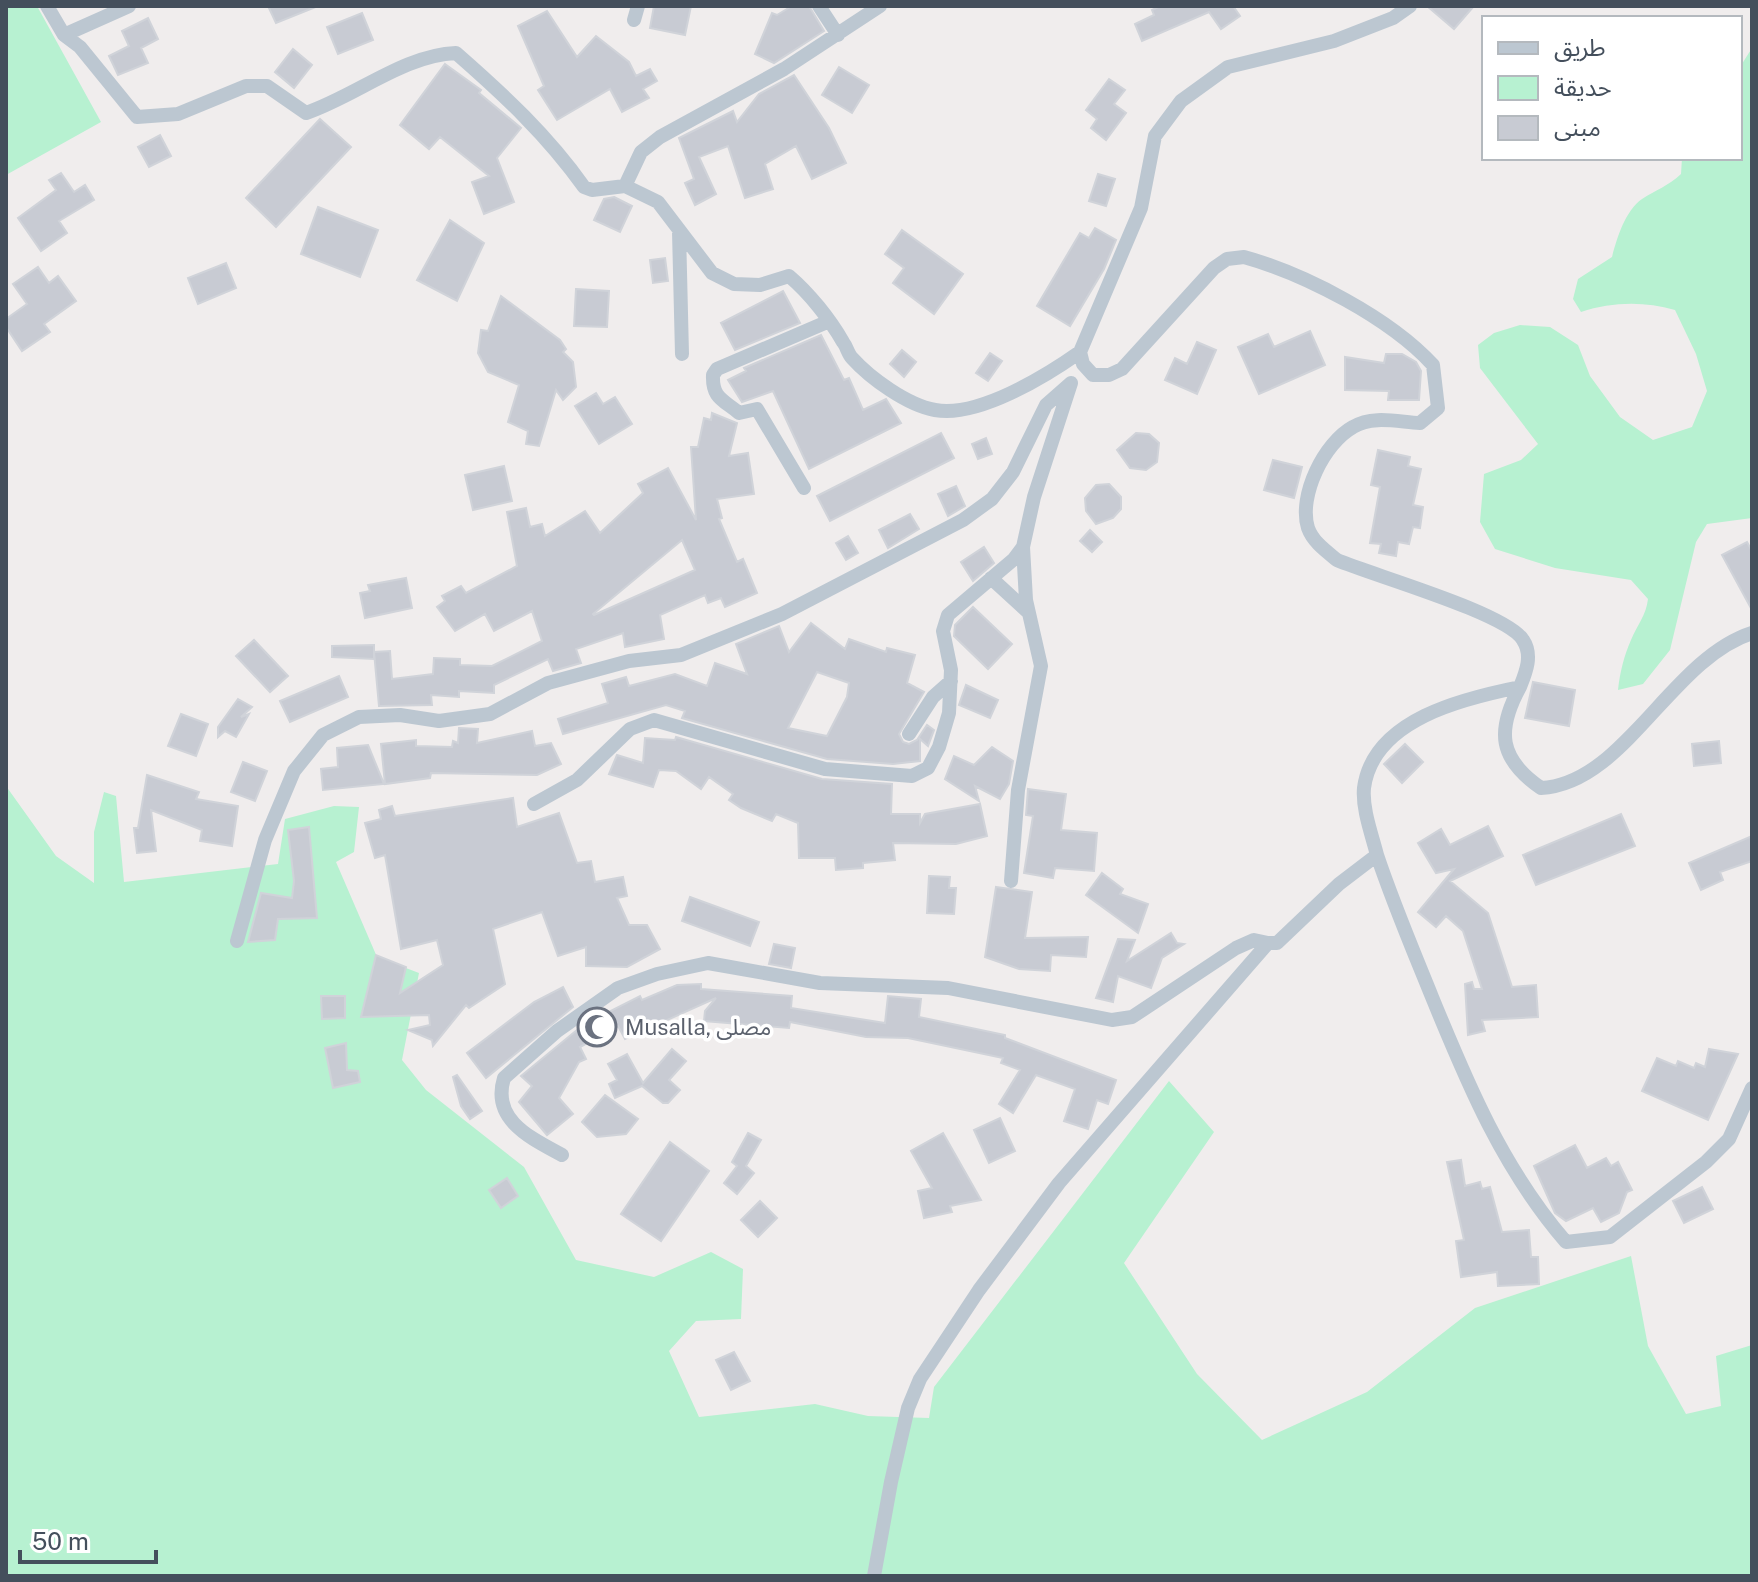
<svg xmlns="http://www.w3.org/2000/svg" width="1758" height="1582" viewBox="0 0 1758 1582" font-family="'Public Sans','Noto Sans Arabic',sans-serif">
<rect width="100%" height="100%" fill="#f0eded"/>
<!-- green -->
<path fill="#b7f1d1" d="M6,6H37L101,122L6,175Z
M1752,48V518L1707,524L1696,542L1670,650L1643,684L1618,690C1620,672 1624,656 1631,640C1637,625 1646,616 1648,599L1631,580L1555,568L1495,549L1480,522L1484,474L1521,460L1538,444L1480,368L1478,345L1494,333L1520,325L1550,327L1578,345L1590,376L1620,417L1653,440L1692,427L1707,391L1696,354L1675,310C1643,301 1612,302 1581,312L1573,299L1578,279L1612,257C1617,238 1625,211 1642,199C1656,190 1668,186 1681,174L1682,158H1740V67Z
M6,786L56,856L94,883V832L104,792L116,796L124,882L278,864L285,819L334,806L359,807L354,852L336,862L377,957L419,973L402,1060L426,1090L524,1167L576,1260L654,1277L711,1252L743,1269L741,1319L696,1321L669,1351L699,1417L815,1404L868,1416L929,1418L934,1387L1169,1081L1214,1132L1124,1263L1197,1374L1262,1440L1367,1392L1475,1308L1631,1256L1648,1346L1686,1414L1721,1406L1716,1356L1752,1345V1576H6Z"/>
<!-- building -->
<path fill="#c8cbd3" stroke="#d0d3d9" stroke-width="2" fill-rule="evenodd" d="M268,6H318L276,23Z
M654,6H691L685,35L650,28Z
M792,6H809L824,31L774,63L755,54L772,13L777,15Z
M1160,6H1233L1240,16L1221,29L1209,12L1142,41L1135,24L1154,15L1152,10Z
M1427,6H1474L1454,29Z
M547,11L577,57L596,36L629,62L636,76L650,69L657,81L643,89L649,98L622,112L610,89L557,120L538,90L544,86L518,26Z
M362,13L373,40L338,54L327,27Z
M148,18L158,39L141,48L148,63L118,75L109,56L129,46L122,31Z
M293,49L312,65L294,88L275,72Z
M445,64L481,90L479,93L521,128L497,158L514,202L484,214L472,182L489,176L440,137L429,149L400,125Z
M839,67L869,85L852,113L822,95Z
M794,75L829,128L846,163L812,179L796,146L765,164L773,189L745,198L728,146L699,157L716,194L695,205L685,183L694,179L679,138L733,111L737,122L759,94Z
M1109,79L1125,90L1114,104L1126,113L1106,140L1091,128L1097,119L1086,110Z
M320,119L351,147L276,227L246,198Z
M160,135L171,156L149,167L138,147Z
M61,173L74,192L85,185L94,200L59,221L67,233L41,251L18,218L56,190L49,180Z
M1098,174L1115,179L1106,206L1089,201Z
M614,197L632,206L620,232L594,220L604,199Z
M318,207L378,230L360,277L301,254Z
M450,220L484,243L457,301L417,280Z
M1095,228L1116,240L1104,269L1070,326L1037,306L1080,233L1089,238Z
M902,230L963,274L934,314L893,283L904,268L885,254Z
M665,258L668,281L653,283L650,260Z
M226,263L236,288L198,304L188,278Z
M38,267L49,283L58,276L76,301L44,324L50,332L22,351L6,327V319L27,304L13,284Z
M576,289L609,291L607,327L574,326Z
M783,291L800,323L735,350L721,323Z
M501,296L560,340L566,349L563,352L573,362L576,387L563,400L556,390L539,446L526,444L528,431L508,422L519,385L488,372L478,353L481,330L488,331Z
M1310,331L1325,365L1259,394L1238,347L1268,334L1274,347Z
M821,335L844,380L849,378L863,410L886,399L901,423L809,469L773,391L742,402L728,380L746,371L744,368Z
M1197,342L1216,350L1197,394L1165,380L1175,358L1187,364Z
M902,350L916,362L904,377L890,364Z
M990,353L1002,361L988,381L976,373Z
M1386,354H1402L1416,362L1421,371L1419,400H1388L1389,391L1345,390V357L1384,363Z
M596,393L603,404L615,397L632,424L599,444L575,406Z
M712,413L737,423L729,456L748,453L754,494L717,499L722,518L719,519L737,562L743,559L757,593L725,607L721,598L708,603L705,595L660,615L664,639L625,647L623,633L576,649L581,663L553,671L548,659L494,685V693L459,691V697L431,695L432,705L379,706L374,652L390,651L392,679L433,674L434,658L460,659V665L492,666L542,641L532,611L494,631L485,614L455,631L437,607L445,601L442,596L461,586L466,593L517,566L507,512L526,508L530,527L542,524L545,536L585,511L600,533L643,493L638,484L668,468L696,520L691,447H698L704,418L711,420ZM682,540L695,570L594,615L593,614Z
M941,433L954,458L830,521L817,496Z
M1136,433L1149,434L1159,443L1157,462L1146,470L1130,468L1117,450Z
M986,438L992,454L978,459L972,444Z
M1378,450L1410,457L1408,466L1421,469L1413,505L1423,507L1420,528L1413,527L1409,544L1398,542L1396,556L1379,553L1381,544L1370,543L1380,487L1371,485Z
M1273,460L1302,467L1294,498L1264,490Z
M504,466L512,501L473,510L465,475Z
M1109,484L1121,497V509L1113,518L1096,524L1086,511L1085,498L1096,485Z
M956,486L965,506L948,516L938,494Z
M910,514L919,529L888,548L879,530Z
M1090,530L1102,542L1092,552L1080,541Z
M848,536L858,553L846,560L836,543Z
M1747,542L1752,551V610L1722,555Z
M984,547L994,563L973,581L961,562Z
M406,578L412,608L365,618L360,593L370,591L368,585Z
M973,607L1012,644L988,669L954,636L955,625Z
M811,623L845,649L849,639L886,652L887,648L915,655L907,683L924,692L899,734L903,742L909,744L917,740L927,725L934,730L928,746L920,739V761L893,764L827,759L682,718L685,711L666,705L563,734L558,719L608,703L602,684L626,677L629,686L675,674L707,686L715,663L747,674L736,644L779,626L789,652ZM817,672L849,683L847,697L827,736L788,728Z
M254,640L288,676L270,692L236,656Z
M374,645V659L332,657V646Z
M339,676L348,697L290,722L280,701Z
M1533,682L1575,690L1569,726L1525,718Z
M966,685L998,700L990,718L959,705Z
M238,699L252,707L241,717L249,714L236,737L225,731L218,737V727Z
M181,714L208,724L196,756L168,746Z
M459,728L478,729L477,743L532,731L535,746L551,743L561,764L537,775L431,773L430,778L385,784L381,744L416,740V746L452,747L453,741L458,743Z
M676,737L822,779L892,784L891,814H920V823L925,814L980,804L987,836L956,844L893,843L895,860L863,863V868L836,870L835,858H799L798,823L776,814L772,821L741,808L729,800L733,794L709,777L701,789L676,771L659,770L653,787L609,774L617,755L643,763L645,738L675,740Z
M1719,741L1721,763L1694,766L1692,744Z
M1405,744L1423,762L1402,783L1384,764Z
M368,745L384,784L323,790L321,769L338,767L337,748Z
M992,747L1013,761L1009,784L1000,799L975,786L979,801L945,779L954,756L974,765Z
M243,762L267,771L255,801L231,792Z
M147,775L199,792L196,799L238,806L232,846L200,841L202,830L151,810L156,851L137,853L134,828H138Z
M1028,789L1066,794L1061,830L1097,833L1094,871L1055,868L1053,878L1024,873L1033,816L1026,815Z
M513,798L517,827L559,813L577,863L591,861L595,882L623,877L627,896L617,898L629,925H647L660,949L627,967L586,966V947L558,956L542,912L493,929L505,984L469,1008L466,1005L433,1046L432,1040L408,1030L430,1025L429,1015L361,1017L376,955L406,967L400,993L443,965L437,940L401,949L385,855L375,858L365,823L381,819L379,810L392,806L395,816Z
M1621,814L1635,846L1536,885L1523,855Z
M1488,826L1503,856L1450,881L1488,913L1512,987L1536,985L1538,1017L1482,1020L1485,1031L1468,1035L1465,984L1472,982L1474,989H1482L1463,931L1446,916L1436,927L1418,912L1454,869L1436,873L1418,843L1441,829L1450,845Z
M309,827L317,918L278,919L275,940L248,942L261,893L292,898L294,881L288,830Z
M1752,836V861L1720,872L1723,880L1701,890L1689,863Z
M1102,873L1123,889L1120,894L1148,904L1138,933L1086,895Z
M929,876L950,877L949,888H956L954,914L927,913Z
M996,887L1032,892L1025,938L1088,937L1086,957L1051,955L1050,971L1019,969L985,957Z
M690,897L759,922L750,946L682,921Z
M1171,933L1177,943L1184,944L1162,958L1151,988L1118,976L1113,1002L1096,998L1118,939L1135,940L1127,961Z
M774,944L795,948L791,968L769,964Z
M701,984V989L792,996L791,1008L885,1023L888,996L921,999L919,1017L1005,1035V1038L1116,1080L1108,1104L1097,1100L1088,1129L1064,1121L1075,1089L1036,1075L1013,1113L999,1104L1020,1070L1001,1063L1003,1058L908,1038L866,1037L790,1022L789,1028L704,1021L705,1011L716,998L625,1039L618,1026L580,1047L586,1059L579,1062L559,1098L573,1114L547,1135L519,1102L532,1086L521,1076L583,1025L585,1029V1024L640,996L642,1000L677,985Z
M563,987L573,1007L486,1078L467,1053L534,1002Z
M321,996H345V1018L322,1019Z
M346,1043L347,1070L358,1071L360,1082L333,1088L325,1048Z
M672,1049L686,1061L669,1080L680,1090L668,1103H663L642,1086L615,1098L609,1084L617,1080L608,1064L627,1054L643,1083Z
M1709,1049L1738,1054L1708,1120L1642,1091L1657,1058L1676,1066L1678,1061L1694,1068L1696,1063L1705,1067Z
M457,1075L482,1111L470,1119L461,1106L453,1077Z
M605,1095L638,1119L626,1134L597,1137L582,1122Z
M1000,1118L1015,1151L989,1163L974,1130Z
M748,1133L761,1140L746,1166L754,1173L737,1194L724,1183L737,1166L732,1162Z
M943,1133L981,1200L950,1206L952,1212L924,1218L918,1191L932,1188L911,1151Z
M670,1142L709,1171L661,1241L621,1214Z
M1575,1145L1587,1168L1606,1158L1611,1166L1618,1162L1632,1190L1627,1192L1619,1213L1601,1222L1593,1208L1566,1221L1555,1213L1534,1166Z
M1461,1160L1465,1186L1480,1182L1482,1189L1490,1187L1502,1232L1529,1230L1531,1257H1538L1539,1284L1498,1286L1497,1272L1461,1277L1456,1241L1464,1240L1447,1162Z
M507,1178L518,1196L501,1208L489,1190Z
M1702,1187L1713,1209L1684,1223L1673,1201Z
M760,1201L777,1218L758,1237L741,1220Z
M734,1352L750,1381L731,1390L716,1360Z"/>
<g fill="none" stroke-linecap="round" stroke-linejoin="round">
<!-- street -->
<path stroke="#bcc7d1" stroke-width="14" d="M47,6L64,35L80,47L137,117L178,114L246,86H267L306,113C356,96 404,55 456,53C504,95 547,135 584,187L592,190L625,186L658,202L712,273L734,284L760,285L789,276C809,293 830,319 843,342C847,347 848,354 852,358C870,378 907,405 935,410C978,418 1046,376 1080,352
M819,6L838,35
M634,20L638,6
M64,35L129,6
M625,186L641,152L660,137L784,69L880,6
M679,231L682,354
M804,488L757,409L739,413C724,400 712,399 713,375L717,369L827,322
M991,578L1027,611
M1520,687C1496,731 1499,759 1541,788C1624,784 1671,659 1752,633
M909,734L933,697L951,681
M534,804L577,780L630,729L654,720L825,769L912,776L928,768L939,747L949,713L951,670L943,631L948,615L1014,559L1023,547L1034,497L1071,383
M1377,855C1393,903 1413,950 1432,997C1468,1085 1503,1169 1566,1242L1610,1237L1706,1162L1729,1139L1752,1088
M1011,881L1018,790L1041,666L1026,600L1023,547
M237,941L265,840L294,771L323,735L359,717L400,715L439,721L490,714L548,683L629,661L681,655L782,614L963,520L992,499L1013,472L1046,405L1071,383
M562,1155C531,1138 491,1120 504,1078L557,1031L618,988L657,974L708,963L820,983L948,988L1112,1020L1132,1017L1236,948L1254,940L1268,943
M874,1576L891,1482L908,1408L920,1379L979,1290L1059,1183L1268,943H1277L1339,884L1377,855C1372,835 1362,809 1364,788C1373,719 1465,698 1520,687C1526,672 1533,655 1523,640C1507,613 1372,575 1337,560C1326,551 1313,542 1308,528C1298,496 1324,443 1353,427C1373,415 1398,422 1420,423L1438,408L1433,365C1390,318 1305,274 1244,257L1227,259L1214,268L1122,369L1109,375H1093L1083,364L1080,352L1141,208L1155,136L1181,101L1228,67L1334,41L1393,18L1410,6"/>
</g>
<!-- icons -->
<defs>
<g id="mosque-ring" transform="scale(2)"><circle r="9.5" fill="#fff" stroke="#6b7280" stroke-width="1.5"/><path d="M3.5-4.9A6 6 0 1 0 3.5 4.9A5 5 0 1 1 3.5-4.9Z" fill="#6b7280"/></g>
</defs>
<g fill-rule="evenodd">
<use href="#mosque-ring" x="597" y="1027"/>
</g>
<g text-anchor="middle" stroke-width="7" stroke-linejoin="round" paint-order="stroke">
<!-- worship labels -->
<g font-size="22" fill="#5b616d" stroke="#fff" text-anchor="start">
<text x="625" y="1035">Musalla, مصلى</text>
</g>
</g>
<!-- border -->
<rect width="1758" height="1582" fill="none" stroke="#444f5c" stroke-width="16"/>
<!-- legend -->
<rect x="1482" y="16" width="260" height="144" fill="#ffffff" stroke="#b4b9be" stroke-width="2"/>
<rect x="1498" y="42" width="40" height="12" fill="#bcc7d1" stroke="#b4b9be" stroke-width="2"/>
<text x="1554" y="56" font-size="24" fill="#444f5c">طريق</text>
<rect x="1498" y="76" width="40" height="24" fill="#b7f1d1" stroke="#b4b9be" stroke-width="2"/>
<text x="1554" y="96" font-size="24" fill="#444f5c">حديقة</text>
<rect x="1498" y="116" width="40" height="24" fill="#c8cbd3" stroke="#b4b9be" stroke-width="2"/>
<text x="1554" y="136" font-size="24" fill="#444f5c">مبنى</text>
<!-- scale -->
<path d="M20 1550v12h136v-12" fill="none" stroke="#444f5c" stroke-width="4"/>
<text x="32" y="1550" font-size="24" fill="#444f5c" stroke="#ffffff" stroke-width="6" paint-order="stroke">50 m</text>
</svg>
